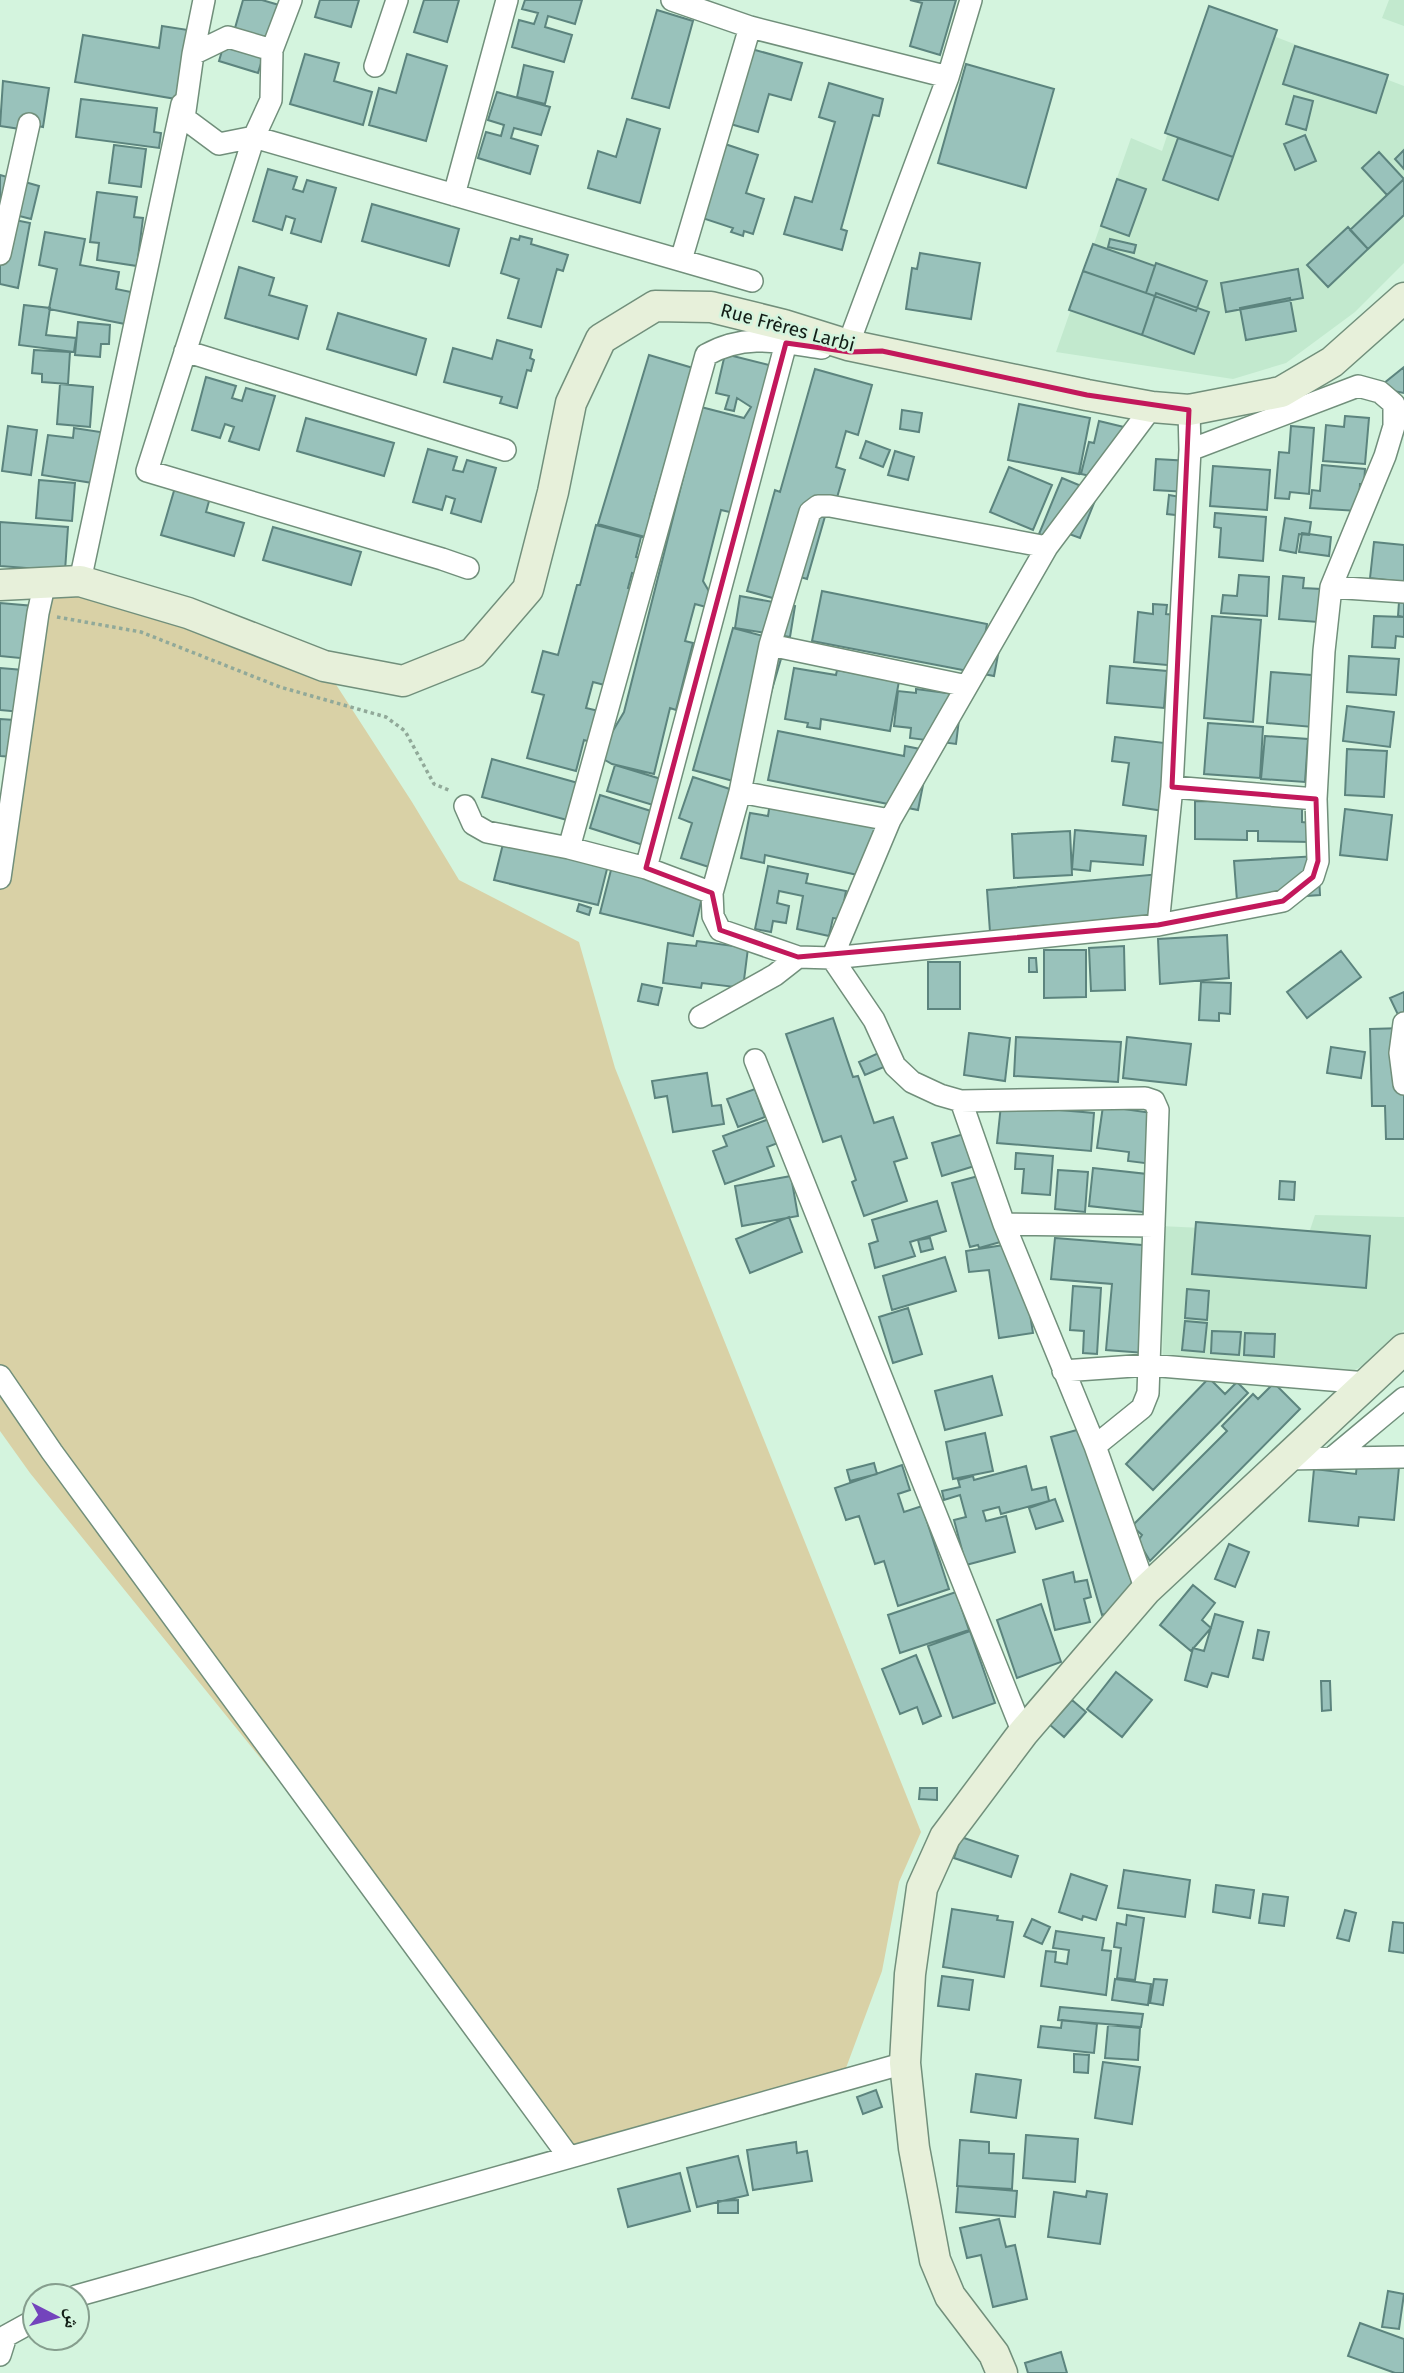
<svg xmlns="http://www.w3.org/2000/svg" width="1404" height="2373" viewBox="0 0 1404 2373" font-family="'Fira Sans','Noto Naskh Arabic',sans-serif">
<rect width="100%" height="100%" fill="#d4f4de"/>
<!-- built -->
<path fill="#c2e9ce" d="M1389,0H1404V26L1382,18Z
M1208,11L1404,86V263L1355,312L1286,363L1233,379L1056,352L1131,138L1162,151Z
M1315,1215L1404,1217V1330L1373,1359L1345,1376L1163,1373L1160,1226L1309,1233Z"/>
<!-- green -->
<path fill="#d9d1a6" d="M45,582L324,666L412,802L459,880L579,942L615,1068L921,1832L899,1882L882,1971L846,2068L575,2147L30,1473L0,1431V885Z"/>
<!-- building -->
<path fill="#99c2bb" stroke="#5c847e" stroke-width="2" d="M243,0H262L279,5L258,73L219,61L227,34L233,35Z
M320,0H359L351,27L315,17Z
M424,0H459L447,42L414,32Z
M525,0H582L575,24L548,16L545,27L572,35L564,62L512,47L519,20L534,24L538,13L522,9Z
M910,0H956L940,55L910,46L922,3Z
M1209,6L1277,30L1233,157L1165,133Z
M657,10L693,21L669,108L632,98Z
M162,26L188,30L176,99L75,82L83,35L159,48Z
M1295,46L1388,75L1376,113L1283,84Z
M748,48L802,63L791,100L769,94L758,132L727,123Z
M305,54L339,63L334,81L372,92L363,125L290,104Z
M407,54L447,66L426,141L369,125L379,88L396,93Z
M966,64L1054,89L1026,188L938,163Z
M524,65L553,72L545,104L517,97Z
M3,81L49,88L43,127L28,124L27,130L0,126Z
M829,83L883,99L879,116L873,115L841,229L847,231L842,250L784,234L795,197L812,202L835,122L819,117Z
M497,92L550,107L541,135L514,128L511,138L538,146L530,174L478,158L486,132L501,136L504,125L488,120Z
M1294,96L1313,101L1306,130L1286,124Z
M81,99L157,108L154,132L161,133L159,148L76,137Z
M627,119L660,129L640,203L588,188L598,151L616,157Z
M1305,135L1316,161L1295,170L1284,144Z
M1178,138L1233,157L1218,200L1163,180Z
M725,144L758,155L746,193L764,199L753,234L744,231L743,236L731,232L733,228L696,216Z
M114,145L146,149L141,187L109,183Z
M1404,150V169L1395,159Z
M1379,152L1404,179L1387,195L1362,168Z
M268,169L297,177L293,189L303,192L307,180L336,188L321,242L291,233L295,219L286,216L282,230L253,221Z
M0,175L39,186L31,219L0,211Z
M1117,179L1146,189L1129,236L1101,226Z
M1404,179V215L1368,249L1350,230Z
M97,192L137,197L134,217L143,218L137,266L97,260L99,243L90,242Z
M372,204L459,229L449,266L362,241Z
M0,217L30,223L18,288L0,284Z
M1348,227L1368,249L1328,287L1307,265Z
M45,232L85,239L80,265L119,272L116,289L131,292L125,324L49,309L57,269L39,265Z
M520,236L532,239L531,244L568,255L563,271L557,269L541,327L508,318L519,279L501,273L511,238L519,240Z
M1110,239L1136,245L1134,253L1108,247Z
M1093,244L1155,266L1146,293L1083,271Z
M920,253L980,263L971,319L906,309L912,268L917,269Z
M1156,263L1207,281L1196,311L1146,293Z
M239,267L274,278L269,295L307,306L298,339L225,318Z
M1298,269L1303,298L1226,312L1221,283Z
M1083,271L1155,296L1142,335L1069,310Z
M1156,293L1209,312L1194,354L1142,335Z
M1290,298L1296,331L1246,340L1240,308Z
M24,305L50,308L46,335L76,338L74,352L19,345Z
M338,313L426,339L416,375L327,349Z
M78,322L110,325L109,344H101L100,357L75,355Z
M497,340L532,350L530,358L534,360L531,371L527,370L517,408L500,403L502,397L444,382L453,348L492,359Z
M34,350L70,352L68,384L42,382V374L32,373Z
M725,354L777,367L734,513L721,510L703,581L710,593L706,607L695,604L685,641L693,643L676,710L670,708L654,774L612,764L598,756L624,712L701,407L744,418L751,407L737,398L734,411L725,409L729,396L716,393Z
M649,355L693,368L650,515L662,519L656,540L598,524Z
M1404,367V393L1378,388Z
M815,369L872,385L858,435L846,431L836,467L845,470L836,501L830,499L807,579L787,573L780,600L747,591L775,490L780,492Z
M206,377L236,386L232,398L242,401L246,388L275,396L259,450L229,441L234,427L225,424L220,438L192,430Z
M60,384L93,387L90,427L57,424Z
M1019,404L1090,418L1079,474L1008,460Z
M902,410L922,413L919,432L900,429Z
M1345,416L1369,418L1365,464L1323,461L1326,425L1344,427Z
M306,418L394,443L384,476L297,451Z
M1099,421L1128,428L1109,480L1081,474L1089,442L1094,443Z
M8,426L37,430L31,475L2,471Z
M1291,426L1314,428L1309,494L1290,492L1289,499L1275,498L1279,452L1289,453Z
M74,428L107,433L99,484L42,475L48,435L73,438Z
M866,441L890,450L883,467L860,458Z
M428,449L457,457L453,470L463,472L467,460L496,468L481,522L451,513L455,499L446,496L442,510L413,502Z
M895,451L914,457L908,480L888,475Z
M1156,459L1190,461L1188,492L1154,490Z
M1322,465L1365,469L1364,484H1360L1358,511L1310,508L1312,490L1320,491Z
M1213,466L1270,470L1267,510L1210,506Z
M1009,467L1052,485L1033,530L990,512Z
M1062,478L1098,493L1080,538L1061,531L1056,541L1039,534Z
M39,480L75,483L72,521L36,518Z
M176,484L211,494L206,512L244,523L234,556L161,535Z
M1169,495L1186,498L1184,516L1167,514Z
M1215,513L1266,517L1263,561L1219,557L1221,528L1214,527Z
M1285,518L1311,522L1309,535L1299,534L1296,553L1280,550Z
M0,522L68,527L65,571L0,566Z
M596,525L641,537L636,557L648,560L644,576L632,573L628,588L638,590L612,687L593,682L586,708L603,712L594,743L584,740L576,771L527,758L544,695L532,692L543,651L558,655L577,585H580Z
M273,527L361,552L351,585L263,560Z
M1302,533L1331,537L1329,556L1299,552Z
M1374,542L1404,545V582L1370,578Z
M1239,575L1269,577L1267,616L1221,613L1223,595L1237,596Z
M1283,576L1304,578L1303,588L1321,589L1318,622L1279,619Z
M822,591L987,624L985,636L1001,639L994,676L812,641Z
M740,596L795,606L790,637L735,628Z
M1399,602L1404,603V617L1398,616Z
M0,603L34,606L30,659L0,656Z
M1153,604L1167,605L1166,614L1176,615L1178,666L1134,662L1138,612L1153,614Z
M1212,616L1261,620L1253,722L1204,718Z
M1374,616L1404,617V637L1396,636L1395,648L1372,647Z
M733,628L786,642L744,784L693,770Z
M1349,656L1399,659L1396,695L1347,692Z
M1110,666L1167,671L1164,708L1107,703Z
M0,668L35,671L32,713L0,710Z
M794,668L836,675L837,670L899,681L890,731L821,719L820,729L807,727L808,723L785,719Z
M1271,672L1325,676L1313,727L1267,723Z
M916,689L962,695L956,744L910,738L911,728L894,726L898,691L916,693Z
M1347,706L1394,712L1390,747L1343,741Z
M0,719L29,721L26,758L0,756Z
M1208,723L1263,727L1260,778L1204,774Z
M778,731L904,756L905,746L920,749L928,760L918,810L768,780Z
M1265,736L1308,739L1305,782L1261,779Z
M1115,737L1173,744L1164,811L1123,805L1129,763L1112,761Z
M1347,749L1387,751L1384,797L1345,795Z
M492,759L578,783L567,820L482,797Z
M615,765L661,779L653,805L607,791Z
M693,777L739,792L715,869L681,858L692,823L679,818Z
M600,795L654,812L643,845L590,828Z
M1195,801L1302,803V822L1312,823L1311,842L1258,841V831H1247V840L1195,839Z
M770,803L878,824L867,877L765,855L764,863L741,858L750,813L768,816Z
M1345,809L1392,815L1387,860L1340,855Z
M1075,830L1146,836L1143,865L1091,861L1090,871L1072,869Z
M1070,831L1072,875L1014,878L1012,834Z
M504,840L609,861L598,905L494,880Z
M1318,856L1320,895L1237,901L1234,861Z
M612,866L704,889L693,936L600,913Z
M768,866L808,874L806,883L846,891L841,919L833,918L829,936L797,929L803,896L779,891L777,903L789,906L786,923L773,921L771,932L755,929Z
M1160,874L1164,916L1030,927L1031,929L990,932L987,890Z
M579,904L591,908L589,915L577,911Z
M1227,935L1229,978L1160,984L1158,939Z
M697,941L748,948L743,988L702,983L701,988L663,983L668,943L696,946Z
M1124,946L1125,990L1091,991L1089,948Z
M1044,950H1086V997L1044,998Z
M1341,951L1361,977L1307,1018L1287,992Z
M1029,958H1036L1037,972H1029Z
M928,962H960V1009H928Z
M1201,982L1231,983L1230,1014L1219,1013V1021L1199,1020Z
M642,984L662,988L658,1005L638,1001Z
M1404,992V1022L1402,1023L1390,998Z
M833,1018L853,1077L858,1076L874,1123L893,1117L907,1158L894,1162L907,1201L864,1216L852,1182L856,1180L841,1136L823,1142L786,1034Z
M1404,1028V1139H1386L1385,1106H1372L1370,1029Z
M969,1033L1010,1038L1005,1081L964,1075Z
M1016,1037L1121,1042L1118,1082L1014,1076Z
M1127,1037L1191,1044L1186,1085L1123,1078Z
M1331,1047L1365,1052L1361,1078L1327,1073Z
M885,1050L891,1064L865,1075L859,1062Z
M707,1073L712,1106L721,1105L724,1124L673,1132L667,1096L655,1098L652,1081Z
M755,1089L765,1117L738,1127L727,1099Z
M1001,1105L1094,1113L1091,1151L997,1143Z
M1103,1106L1166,1115L1160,1165L1128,1161L1129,1152L1097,1148Z
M769,1119L778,1143L767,1147L774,1166L725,1184L713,1151L727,1146L723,1136Z
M971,1132L981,1164L942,1176L932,1143Z
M1016,1153L1053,1156L1050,1195L1022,1193L1024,1169H1015Z
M1093,1168L1156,1175L1152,1213L1089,1206Z
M1058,1170L1088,1172L1085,1212L1055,1209Z
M986,1174L1011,1239L979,1248L978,1245L970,1247L952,1183Z
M791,1176L798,1216L742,1226L735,1186Z
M1280,1181L1295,1182L1294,1200L1279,1199Z
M937,1201L946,1231L910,1242L915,1256L875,1268L869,1244L878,1241L872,1220Z
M789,1217L802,1252L750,1273L736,1239Z
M1196,1222L1370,1236L1366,1288L1192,1274Z
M930,1238L933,1249L921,1252L918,1240Z
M1055,1238L1154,1246L1145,1353L1106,1350L1112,1284L1051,1279Z
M1016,1243L1025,1283L1033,1333L999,1338L989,1270L969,1272L966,1251Z
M945,1257L956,1291L892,1310L883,1276Z
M1073,1286L1101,1288L1097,1354L1083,1353L1084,1331L1070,1330Z
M1187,1289L1209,1291L1207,1320L1185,1318Z
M908,1308L922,1354L893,1363L879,1317Z
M1185,1321L1207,1323L1204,1352L1182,1350Z
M1212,1331L1241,1332L1239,1355L1211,1353Z
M1245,1333L1275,1334L1274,1357L1244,1355Z
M992,1376L1002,1415L945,1430L935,1391Z
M1209,1378L1225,1394L1237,1382L1248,1393L1153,1490L1126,1464Z
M1274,1383L1300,1409L1150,1561L1138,1541L1142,1535L1132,1526L1227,1431L1222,1426L1253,1394L1258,1399Z
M1088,1427L1138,1604L1102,1615L1051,1437Z
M985,1433L993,1471L953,1479L946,1442Z
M874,1463L877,1474L850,1481L847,1470Z
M1357,1463L1399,1467L1394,1520L1359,1517L1358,1526L1309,1521L1314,1469L1356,1474Z
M902,1465L910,1490L898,1494L904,1512L922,1506L949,1589L898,1606L884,1561L875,1564L859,1516L846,1520L835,1488Z
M1026,1466L1032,1490L1046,1487L1049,1501L1001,1514L999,1507L983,1511L986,1521L1006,1516L1015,1552L966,1565L954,1520L966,1517L960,1495L944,1500L942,1491L960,1487L958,1480L973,1476L974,1480Z
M1055,1499L1063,1521L1036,1529L1029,1508Z
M1229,1544L1249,1552L1235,1587L1215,1579Z
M1073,1572L1075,1582L1087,1580L1091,1597L1084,1599L1090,1622L1055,1630L1043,1580Z
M1193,1585L1215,1603L1202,1620L1211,1628L1191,1651L1160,1625Z
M956,1592L969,1630L900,1653L888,1615Z
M1041,1604L1061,1662L1017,1678L997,1620Z
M1215,1614L1243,1622L1228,1677L1212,1673L1207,1687L1185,1680L1193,1648L1204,1651Z
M1258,1630L1269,1632L1263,1660L1253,1658Z
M970,1631L995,1703L953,1718L928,1646Z
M916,1655L941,1716L923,1724L917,1707L900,1714L882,1669Z
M1116,1672L1152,1700L1122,1737L1087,1709Z
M1321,1681H1330L1331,1710L1322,1711Z
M1072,1700L1086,1712L1064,1737L1050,1725Z
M920,1788H937V1800L919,1799Z
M961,1837L1018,1856L1011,1877L954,1858Z
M1124,1870L1190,1880L1185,1917L1118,1908Z
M1071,1874L1107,1886L1096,1920L1083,1916L1082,1920L1059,1912Z
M1216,1885L1254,1890L1250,1918L1213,1912Z
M1263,1894L1288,1897L1284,1926L1259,1923Z
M952,1909L998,1916L997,1920L1013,1922L1004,1977L943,1967Z
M1345,1910L1356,1913L1349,1941L1337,1938Z
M1127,1915L1144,1918L1135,1980L1117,1978L1121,1948L1114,1947L1117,1923L1126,1925Z
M1032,1919L1050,1927L1042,1944L1024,1936Z
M1393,1922L1404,1923V1953L1389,1951Z
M1056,1931L1104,1938L1102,1950L1111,1951L1106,1995L1041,1986L1046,1951L1056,1952L1055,1962L1067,1964L1069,1950L1053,1948Z
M942,1976L973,1980L969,2010L938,2006Z
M1115,1979L1151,1984L1148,2005L1112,2000Z
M1154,1979L1167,1980L1163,2005L1150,2003Z
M1060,2007L1143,2014L1141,2027L1058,2020Z
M1062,2020L1097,2024L1094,2053L1038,2047L1041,2026L1061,2028Z
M1108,2025L1140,2028L1138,2060L1105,2058Z
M1074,2054L1089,2055L1088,2073L1074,2072Z
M1103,2062L1140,2067L1132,2124L1095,2118Z
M976,2074L1021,2080L1016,2118L971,2112Z
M876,2090L882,2107L863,2114L857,2097Z
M1026,2135L1078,2139L1075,2182L1023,2178Z
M960,2140L989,2142V2153L1014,2154L1012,2189L957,2186Z
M796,2142L797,2153L807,2151L812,2181L753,2190L747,2150Z
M738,2156L748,2195L697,2207L687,2168Z
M680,2173L690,2211L628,2227L618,2189Z
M958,2186L1017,2191L1015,2217L956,2212Z
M1087,2191L1107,2194L1100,2244L1048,2237L1054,2192L1086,2197Z
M738,2200V2213H718V2201Z
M999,2219L1006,2247L1015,2245L1027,2299L993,2307L981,2255L967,2258L960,2228Z
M1388,2291L1404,2294L1399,2329L1382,2327Z
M1360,2323L1404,2339V2373H1395L1348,2356Z
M1061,2352L1067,2373H1028L1025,2363Z"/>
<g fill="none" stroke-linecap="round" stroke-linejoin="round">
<!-- minor casing -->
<g stroke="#718f7b" stroke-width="24">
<path id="minor" d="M204,0L193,54L228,37L272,50
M291,0L272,50L271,100L254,137L147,471L442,559L468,568
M672,0L750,27L948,77
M193,54L184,118L219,144L254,137L752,281
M375,66L397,0
M454,195L507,0
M0,254L29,124
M681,260L750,27
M848,345L948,77L971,0
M185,351L505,450
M1189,410L1190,450
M1047,547L830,506H818L810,512L770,645L740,792L712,893L713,916L720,930L798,957L832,958L890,820L1047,547L1152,407
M80,581L182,104
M1331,587L1404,592
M770,645L967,686
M1172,787L1316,799
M740,792L890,820
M465,806L473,824L487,832L569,848L646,868L712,893
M569,848L706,355C745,333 780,342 822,348
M646,868L786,343L784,329
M0,878L38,613L45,582
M700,1017L775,975L798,957
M1404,1023L1400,1053L1404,1084
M755,1060L1023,1733
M961,1101L1145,1098L1154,1101L1158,1110L1148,1393L1142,1408L1095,1446
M1004,1224L1154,1226
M1063,1371L1148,1365L1367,1383
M0,1376L52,1452L569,2157
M1332,1458L1404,1398
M1285,1459L1404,1457
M1146,1590L1095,1446L1004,1224L961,1101L940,1095L912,1082L895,1066L874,1020L832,958L1158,925L1172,787L1190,450L1358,386L1380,392L1394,404V426L1385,456L1331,587L1324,651L1316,799L1318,861L1313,877L1283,901L1158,925
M76,2296L905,2063
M0,2355L6,2336L35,2320"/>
</g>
<!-- secondary casing -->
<g stroke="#718f7b" stroke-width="33">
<path id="secondary" d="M0,585L80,581L188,613L324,666L403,681L473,653L528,589L553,492L571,403L601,339L655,306L711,307L784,325L848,345L1087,395L1152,407L1189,410L1281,392L1332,362L1404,298
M1002,2373L994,2354L950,2296L935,2260L914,2148L905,2063L910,1974L922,1888L945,1837L1023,1733L1146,1590L1404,1349"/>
</g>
<!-- path -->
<path stroke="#91a999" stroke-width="3.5" stroke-dasharray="3.5 3.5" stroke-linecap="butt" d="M57,617L141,632L280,687L386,717L405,731L434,784L451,791"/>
<!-- minor -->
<use href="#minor" stroke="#fff" stroke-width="21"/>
<!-- secondary -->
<use href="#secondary" stroke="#e7f0da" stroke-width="30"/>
</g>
<!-- marked area -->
<path fill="none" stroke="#c2185b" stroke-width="5" stroke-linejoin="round" d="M786,343L850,352L882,351L1087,395L1189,410L1172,787L1316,799L1318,861L1313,877L1283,901L1158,925L798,957L720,930L712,893L646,868Z"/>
<g text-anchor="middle" stroke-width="5" stroke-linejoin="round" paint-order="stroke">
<!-- street labels -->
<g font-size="19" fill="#121d16" stroke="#d4f4de">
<text transform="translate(788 327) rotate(15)" y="7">Rue Frères Larbi</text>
</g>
</g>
<!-- north arrow -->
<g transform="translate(56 2317) rotate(96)"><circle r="33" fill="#d4f4de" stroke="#869e8e" stroke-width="2"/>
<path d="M0-5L12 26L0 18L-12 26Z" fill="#7344bc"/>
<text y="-10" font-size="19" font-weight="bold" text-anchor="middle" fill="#121d16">ش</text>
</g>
</svg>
